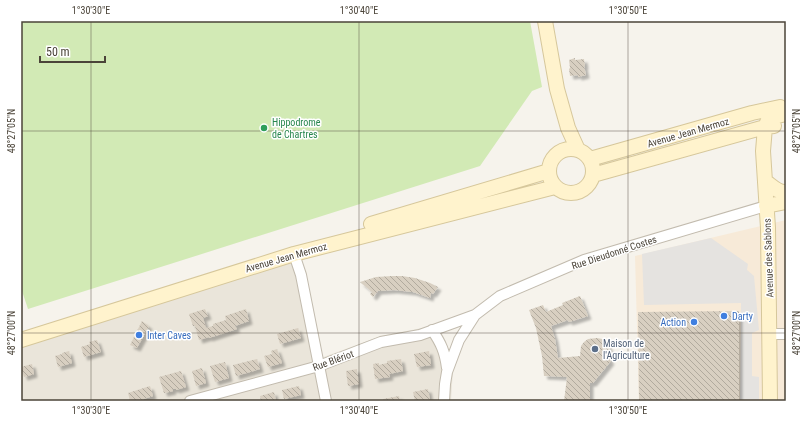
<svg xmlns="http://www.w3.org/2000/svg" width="807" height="422" viewBox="0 0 807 422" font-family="'Roboto Condensed',sans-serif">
<defs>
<pattern id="building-back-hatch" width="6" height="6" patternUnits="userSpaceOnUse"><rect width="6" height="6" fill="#d8cfc1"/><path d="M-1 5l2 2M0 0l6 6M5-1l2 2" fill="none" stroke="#b1aa9e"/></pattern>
<filter id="shadow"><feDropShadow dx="3.5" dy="3.5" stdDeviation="1" flood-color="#0004"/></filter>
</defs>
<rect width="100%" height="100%" fill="#f6f3ec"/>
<!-- residential -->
<path fill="#eae5da" d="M297,250L321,358L381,336L427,327L453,369L451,401H21V335Z"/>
<!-- commercial -->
<path fill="#f7ead8" d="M786,220V401H639L635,256Z"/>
<!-- green -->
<path fill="#d2eab5" d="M21,21H530L542,87L532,91L480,166L28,309L21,288Z"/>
<!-- parking -->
<path fill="#e5e3e0" d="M711,238L748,264L747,270L754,276L759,330L752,333V376L759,377V401H740L741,303L644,305L642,254Z"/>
<!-- building -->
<path fill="url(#building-back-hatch)" filter="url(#shadow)" d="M575,58V60L584,59L585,66H584L586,75L578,77V75L570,76L569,69L570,68L569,60Z
M392,276H402L415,278L430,283L438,287L433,294L431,293L430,298L413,292L394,290L378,291L373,297L370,294L372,292L360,282L376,277Z
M580,296L588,316L569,322L568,320L551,326L555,339L558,358L580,356L581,346L584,342L588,339L597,338L602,339L607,343L610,350L609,359L611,361L593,383H590V401H564L567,377L544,376L542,356L536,328L529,310L543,305L546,312L563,305L562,303Z
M205,309L208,316L203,318L206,328L213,326V324L226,320L225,316L246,309L249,321L235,326L237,329L209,338V337L199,340L195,326H193L189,314Z
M739,311V401H639L638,312Z
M142,321L149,326L137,348L130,345Z
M298,328L301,338L280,344L277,334Z
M97,340L101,352L84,357L81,347L90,344L89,342Z
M277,349L282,363L268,367L264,356L272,354L271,351Z
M69,351L72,363L58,367L55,356L62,354V353Z
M429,351L431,365L417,367L414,354Z
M257,359L260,369L236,376L233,365Z
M401,359L403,371L389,374L390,377L375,379L373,364L379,363V365L387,363V361Z
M225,362L229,378L215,382L210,366Z
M32,364L34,374L24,377L21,367Z
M202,368L206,383L196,386L192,371Z
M357,369L359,384L348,386L346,371Z
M181,371L186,387L176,390V389H172L173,391L164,393L159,377Z
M150,386L153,396L138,401H130L128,393Z
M299,386L301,395L284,399L282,390Z
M428,389L430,400L415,401L413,392Z
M274,392L276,401H261L260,396Z
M399,396L400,401H383V399Z"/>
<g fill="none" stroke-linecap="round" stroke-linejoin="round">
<!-- street casing -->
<g stroke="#c2bbae" stroke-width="12">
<path id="street" d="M294,254L301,275L326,401
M432,330C441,343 445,352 447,368
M770,334H786
M190,401L319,366L381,342L420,335L475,315
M444,401L445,384L447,372L459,340L475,315L500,296L584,260L766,206"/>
</g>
<!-- secondary casing -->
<g stroke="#d6c79b" stroke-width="16">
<path id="secondary" d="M545,21L557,89L568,128L578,150
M549 171a22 22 0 1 1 44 0a22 22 0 1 1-44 0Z
M590,159L752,113L780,107
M593,175L765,127L774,126
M765,181C771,185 778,193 786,192
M766,206L786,202
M371,224L549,171
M21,340L294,254L555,187
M770,401L768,228L763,151L765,127L769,118L786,114"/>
</g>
<!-- street -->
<use href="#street" stroke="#fff" stroke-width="10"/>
<!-- secondary -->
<use href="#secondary" stroke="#fff3cd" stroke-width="14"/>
</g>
<!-- ticks -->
<path fill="none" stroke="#4b4439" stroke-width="1" stroke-opacity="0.45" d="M91,21V401M359,21V401M628,21V401M21,131H786M21,333H786"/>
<!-- markers -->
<circle fill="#2e9e5b" stroke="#fff" stroke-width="1.5" cx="264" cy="128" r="4"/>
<g fill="#3f7fe0" stroke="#fff" stroke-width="1.5">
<circle cx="724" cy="316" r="4"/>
<circle cx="694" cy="322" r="4"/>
<circle cx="139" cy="335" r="4"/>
</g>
<circle fill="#5c6f8a" stroke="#fff" stroke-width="1.5" cx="595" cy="349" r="4"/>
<g text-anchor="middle" stroke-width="3" stroke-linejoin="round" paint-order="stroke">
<!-- leisure labels -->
<g font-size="10" fill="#27864d" stroke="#fff" text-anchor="start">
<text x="272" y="126">Hippodrome<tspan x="272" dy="12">de Chartres</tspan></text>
</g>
<!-- street labels -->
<g font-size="10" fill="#4b4439" stroke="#fff">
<text transform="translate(688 132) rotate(-16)" y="4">Avenue Jean Mermoz</text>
<text transform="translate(614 252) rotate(-18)" y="4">Rue Dieudonné Costes</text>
<text transform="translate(286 257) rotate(-16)" y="4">Avenue Jean Mermoz</text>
<text transform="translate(768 258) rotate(-92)" y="4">Avenue des Sablons</text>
<text transform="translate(333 360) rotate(-20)" y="4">Rue Blériot</text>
</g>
<!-- shop labels -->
<g font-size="10" fill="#366cbe" stroke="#fff" text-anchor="start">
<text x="732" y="320">Darty</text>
<text x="686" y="326" text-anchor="end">Action</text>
<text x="147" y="339">Inter Caves</text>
</g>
<!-- service labels -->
<g font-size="10" fill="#4e5e75" stroke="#fff" text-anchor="start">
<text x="603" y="347">Maison de<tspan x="603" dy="12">l'Agriculture</tspan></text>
</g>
</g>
<!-- border -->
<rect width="807" height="422" fill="none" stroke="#ffffff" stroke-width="44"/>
<!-- scale -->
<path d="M40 56v6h65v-6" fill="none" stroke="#4b4439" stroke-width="2"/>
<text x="46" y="56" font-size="12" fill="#4b4439" stroke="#ffffff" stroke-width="3" paint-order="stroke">50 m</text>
<rect x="22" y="22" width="763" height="378" fill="none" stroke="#4b4439" stroke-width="1.5"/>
<g font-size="10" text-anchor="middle" fill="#4b4439">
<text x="91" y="14">1°30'30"E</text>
<text x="359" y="14">1°30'40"E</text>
<text x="628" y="14">1°30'50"E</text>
<text transform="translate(11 131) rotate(-90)" y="4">48°27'05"N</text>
<text transform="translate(796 131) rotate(-90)" y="4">48°27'05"N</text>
<text transform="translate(11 333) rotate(-90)" y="4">48°27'00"N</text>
<text transform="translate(796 333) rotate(-90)" y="4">48°27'00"N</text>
<text x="91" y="414">1°30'30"E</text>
<text x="359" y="414">1°30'40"E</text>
<text x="628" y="414">1°30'50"E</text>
</g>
</svg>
